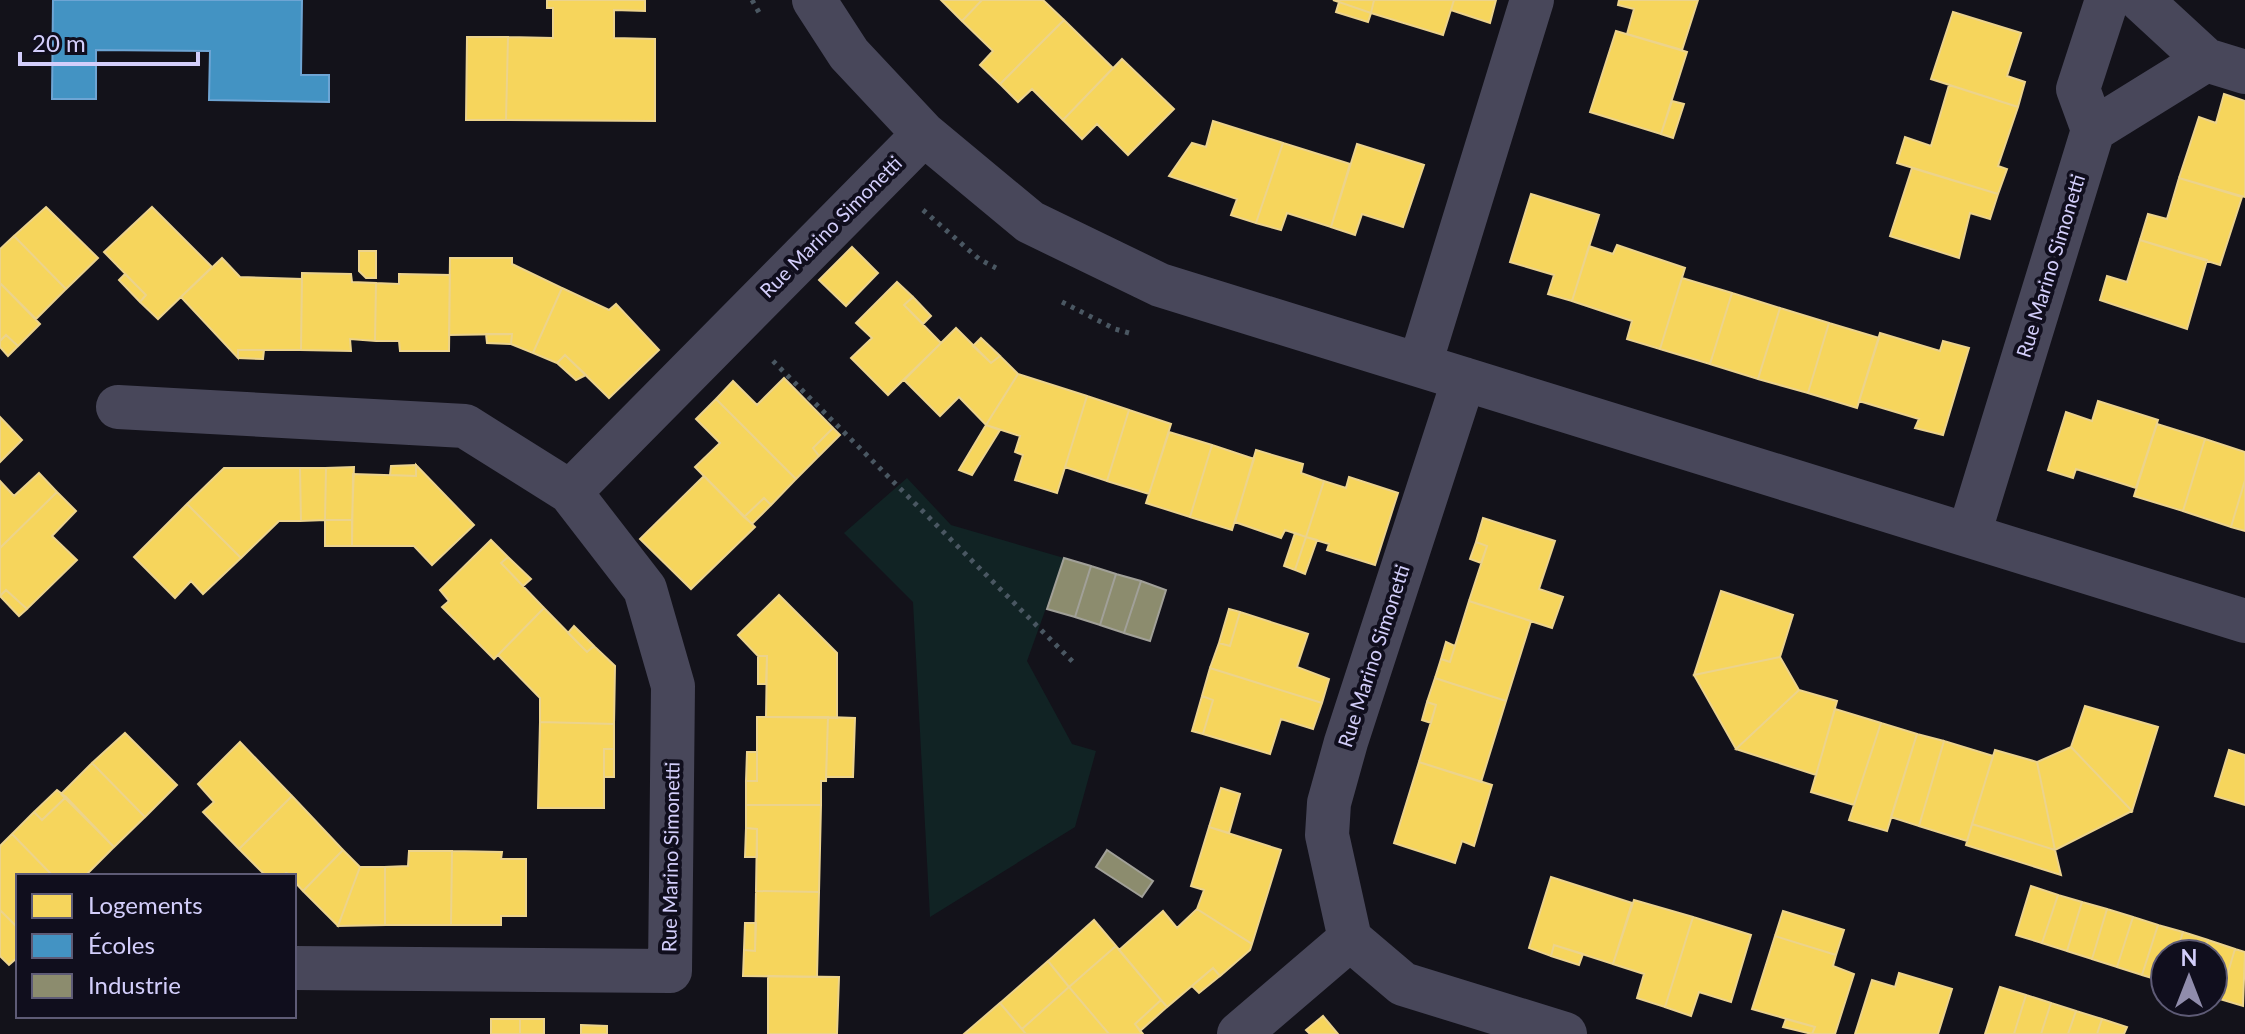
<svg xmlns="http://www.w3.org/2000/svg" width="2245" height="1034" viewBox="0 0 2245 1034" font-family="Lato,sans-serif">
<rect width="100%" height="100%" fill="#13121a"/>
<!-- green -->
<path fill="#112324" d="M907,478L951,525L1064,558L1027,661L1072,744L1096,751L1075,827L930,917L913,602L844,533Z"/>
<!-- homes -->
<path fill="#f6d55c" stroke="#ecd38c" stroke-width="2" d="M547,0H645V11L614,10V38L655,39V121L506,120L508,37L553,38V8H547Z
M941,0H982L962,21Z
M982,0H1043L1064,20L1000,84L980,65L993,51L962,21Z
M1333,0H1374L1371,13Z
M1374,0H1454L1443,35L1371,13Z
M1454,0H1496L1490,23L1451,10Z
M1619,0H1698L1682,50L1627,34L1634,9L1618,5Z
M1339,2L1371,13L1368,22L1336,12Z
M1953,12L2021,33L2007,76L2025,82L2018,107L1931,79Z
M1064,20L1113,68L1063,120L1032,89L1018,102L1000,84Z
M1616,31L1687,52L1661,134L1590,112Z
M467,37H508L506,120H466Z
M1122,59L1174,109L1128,155L1097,124L1082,139L1063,120Z
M1949,85L2018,107L1998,166L2007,169L1998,194L1897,163L1905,137L1931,146Z
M2224,94L2245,101V197L2179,178L2199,117L2216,123Z
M1672,101L1684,104L1673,138L1661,134Z
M1213,121L1283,143L1256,223L1231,215L1237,199L1169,176L1192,143L1206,147Z
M1283,143L1350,164L1331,227L1287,213L1281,230L1256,223Z
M1357,144L1424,165L1403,227L1362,214L1355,235L1331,227Z
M1912,168L1998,194L1990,219L1970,213L1959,258L1890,236Z
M2179,178L2242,197L2220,265L2140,240L2148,214L2167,219Z
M1531,194L1599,215L1572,301L1548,294L1554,275L1510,262Z
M46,207L98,258L66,289L14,236Z
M152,207L212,267L158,319L140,302L146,295L104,252Z
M14,236L66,289L36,319L0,283V249Z
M2140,240L2207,260L2187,329L2100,300L2107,276L2127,282Z
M1617,245L1685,268L1660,349L1627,339L1632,321L1572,301L1589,246L1613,254Z
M852,247L878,273L846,306L819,280Z
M359,251H376V278H366L359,271Z
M222,258L240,277L302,279L301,350H238V358L181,297Z
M450,258H512V264L562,288L533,353L511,344L512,334L449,335Z
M302,273L351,274L352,282L376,283L375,341L350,339L351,351L301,350Z
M125,274L146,295L140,302L119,280Z
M399,274L450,275L449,351H400L399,341H375L376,283L399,284Z
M1682,278L1732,293L1710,364L1660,349Z
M897,282L913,297L904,305L941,343L888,395L851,358L872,338L856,323Z
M0,283L40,324L18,346L6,335L0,341Z
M562,288L609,310L616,304L659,350L609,398L565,355L557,363L533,353Z
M1732,293L1780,308L1758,379L1710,364Z
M913,297L931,316L923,324L904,305Z
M1780,308L1829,323L1808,393L1758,379Z
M1829,323L1879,338L1857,408L1808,393Z
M956,328L991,363L1000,356L1018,374L986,425L959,397L940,416L904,380Z
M1880,333L1940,351L1943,341L1969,348L1943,435L1915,428L1919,419L1859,401Z
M486,334H512L511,344L487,343Z
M6,335L18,346L8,356L0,347V341Z
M981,338L1000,356L991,363L973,346Z
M238,350H264L263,359L238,358Z
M565,355L586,375L576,380L557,363Z
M1018,374L1087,396L1057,493L1015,480L1023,455L1015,452L1020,436L986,425Z
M784,378L833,428L813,448L819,456L796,479L716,399L733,381L757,405Z
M1087,396L1129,410L1107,481L1065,467Z
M716,399L796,479L771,505L764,498L744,517L695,467L720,443L696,419Z
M2098,401L2158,420L2136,488L2076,469L2073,478L2048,470L2066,412L2092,421Z
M1129,410L1171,424L1149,494L1107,481Z
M0,417L22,440L0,462Z
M2157,424L2205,439L2183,511L2134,496Z
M986,425L1000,430L972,475L959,470Z
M833,428L840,435L819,456L813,448Z
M1169,432L1212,445L1190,517L1146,503Z
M2205,439L2245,452V480L2231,527L2183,511Z
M1212,445L1254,459L1232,530L1190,517Z
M1256,450L1303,464L1301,473L1324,481L1306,537L1285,530L1281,538L1235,522Z
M416,465L474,525L432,565L414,546H352L353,474L416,476Z
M416,465V476L390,475L391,466Z
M354,467L352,520H325L326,468Z
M224,468H300L301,521H279L241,558L187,504Z
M300,468H326L325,520L301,521Z
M39,473L57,492L0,548V481L14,496Z
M704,476L755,527L691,589L640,539Z
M1349,477L1398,493L1375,565L1327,550L1329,544L1306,537L1324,481L1346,488Z
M2245,480V531L2231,527Z
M57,492L76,511L52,536L77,560L27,609L6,590L0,596V548Z
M764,498L771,505L752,524L744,517Z
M187,504L241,558L203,594L191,581L175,598L134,557Z
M1483,518L1555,541L1539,589L1563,597L1552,628L1469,601L1487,546L1476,542Z
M325,520H352V546H325Z
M1295,533L1306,537L1295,570L1284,566Z
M1306,537L1317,540L1305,574L1295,570Z
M491,540L508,557L501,563L544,608L494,659L442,607L449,601L440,590Z
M1476,542L1487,546L1481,563L1470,559Z
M508,557L531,579L523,586L501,563Z
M6,590L27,609L19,616L0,596Z
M1721,591L1793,615L1780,657L1694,675Z
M779,595L837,653V718L766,717L767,656H758L738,635Z
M1469,601L1531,621L1506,701L1435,678L1441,659L1450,662Z
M544,608L587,652L594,646L615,666L614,724L540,722V698L498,655Z
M1229,609L1240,612L1230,646L1219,643Z
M1240,612L1308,634L1297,667L1329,679L1322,703L1210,668L1219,643L1230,646Z
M574,626L594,646L587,652L568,633Z
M1446,642L1455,646L1450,662L1441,659Z
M758,656H767L766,684H758Z
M1780,657L1799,690L1736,749L1694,675Z
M1210,668L1322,703L1313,729L1281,719L1270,754L1203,734L1213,700L1202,696Z
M1435,678L1506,701L1481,782L1419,762L1436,705L1427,702Z
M1799,690L1837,701L1816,775L1736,749Z
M1202,696L1213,700L1203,734L1192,731Z
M1427,702L1436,705L1431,723L1422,720Z
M2085,706L2158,727L2132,811L2071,747Z
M1835,709L1881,723L1854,805L1811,792Z
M757,717H828L826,781H821V805H746V781H757Z
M828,717L855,718L853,777H826Z
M540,722L614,724V749H604V808H538Z
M1881,723L1917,734L1887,831L1849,820Z
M125,733L177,785L145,817L92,763Z
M1917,734L1944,741L1919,826L1891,817Z
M1944,741L1993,756L1967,841L1919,826Z
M240,742L292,796L239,849L203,812L214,802L198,784Z
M2071,747L2132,811L2055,850L2037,762Z
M604,749H614V777H604Z
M1995,750L2037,762L2055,850L1972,824Z
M2229,750L2245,755V805L2215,796Z
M747,752H757V781H746Z
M1419,762L1492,785L1474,846L1462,841L1455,863L1394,843Z
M92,763L145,817L114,847L61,794Z
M1221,788L1240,794L1229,833L1209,827Z
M57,790L66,797L42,820L34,812Z
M292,796L343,850L303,891L294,881V876L286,873L282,876H266L239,849Z
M66,797L114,847L88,873L91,876H53L12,834L34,812L42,820Z
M746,805H821L819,892L756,891L757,829L746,828Z
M1972,824L2055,850L2061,875L1966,845Z
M1209,827L1281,850L1252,944L1197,909L1204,890L1191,886Z
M746,828L757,829V857H745Z
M12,834L53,876H18V928L0,910V846Z
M343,850L360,867L338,926L303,891Z
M409,851H452L451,925H385V867L408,866Z
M452,851L502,852L501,859H526V916H501V925H451Z
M360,867H385V925L338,926Z
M1551,877L1632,903L1613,964L1554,945L1551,956L1529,948Z
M2031,886L2058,895L2042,943L2016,935Z
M756,891L819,892L817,977L743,976L744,950L755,951Z
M2058,895L2082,902L2067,951L2042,943Z
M1634,900L1693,917L1665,1007L1637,998L1644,974L1613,964Z
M2082,902L2107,909L2092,959L2067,951Z
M1197,909L1252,944L1250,950L1220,976L1213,968L1167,1007L1119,950L1163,911L1177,928Z
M2107,909L2133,917L2117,967L2092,959Z
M0,910L18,928V957L9,965L0,956Z
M1783,911L1844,930L1836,955L1775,936Z
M1693,917L1751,935L1731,1002L1699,992L1691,1016L1665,1007Z
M2133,917L2158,925L2142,975L2117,967Z
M1094,920L1116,946L1069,987L1048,961Z
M745,923H756L755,951L744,950Z
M2158,925L2183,932L2176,954H2165V982L2142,975Z
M2183,932L2208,940L2203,954H2176Z
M1775,936L1836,955L1833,966L1854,974L1835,1034H1812L1815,1027L1752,1009Z
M2208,940L2235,949L2220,999L2213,997V954H2203Z
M1554,945L1583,954L1579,965L1551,956Z
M1116,946L1161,1000L1135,1024L1143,1034H1109L1069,987Z
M2235,949L2245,952L2243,1006L2220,999Z
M1048,961L1069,987L1022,1029L1000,1003Z
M1213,968L1220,976L1199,993L1192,986Z
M1899,973L1952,989L1938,1034H1855L1872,980L1895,987Z
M768,976L839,977L837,1034H768Z
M1069,987L1109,1034H1026L1022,1029Z
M2000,987L2026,995L2014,1034H1985Z
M2026,995L2051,1003L2041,1034H2014Z
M1161,1000L1167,1007L1140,1031L1135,1024Z
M1000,1003L1026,1034H964Z
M2051,1003L2076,1011L2068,1034H2041Z
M2076,1011L2102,1019L2097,1034H2068Z
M1323,1016L1338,1034H1310L1306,1030Z
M491,1019H520V1034H491Z
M520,1019H544V1034H520Z
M1786,1019L1815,1027L1812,1034L1783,1027Z
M2102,1019L2127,1027L2124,1034H2097Z
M581,1025L607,1026V1034H581Z"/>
<!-- schools -->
<path fill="#4393c3" stroke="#6ea5d4" stroke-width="2" d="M53,0H302L301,75H329V102L209,100L210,51L96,50V99H52Z"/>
<!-- industry -->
<path fill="#8c8c6e" stroke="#a1a098" stroke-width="2" d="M1064,558L1091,566L1075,617L1047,609Z
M1091,566L1116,574L1100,625L1075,617Z
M1116,574L1141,581L1124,633L1100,625Z
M1141,581L1166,590L1150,641L1124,633Z
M1107,850L1153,881L1142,897L1096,867Z"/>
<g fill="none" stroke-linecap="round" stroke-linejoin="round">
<!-- path -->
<path stroke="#4a5762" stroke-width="5" stroke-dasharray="4 6" stroke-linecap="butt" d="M752,0L761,16
M923,210L979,259L996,268
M1062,302L1115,329L1129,333
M773,361L1075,664"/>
<!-- minor -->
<path stroke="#48475a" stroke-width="44" d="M814,0L849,54L924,134L1030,222L1160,285L2245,621
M2141,0L2206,60L2245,72
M2093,130L2206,60
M1420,364L1532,0
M1464,379L1346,742L1329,803L1327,835L1350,939L1403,984L1565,1034
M118,407L465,426L570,492L645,589L673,686L670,971L294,968
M570,492L924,134
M1969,534L2093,130L2078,89L2107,0
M1239,1034L1350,939"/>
</g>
<g text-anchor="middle" stroke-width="8" stroke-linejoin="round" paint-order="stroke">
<!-- street labels -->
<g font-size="20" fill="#d3cefb" stroke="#100e1d">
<text transform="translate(831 227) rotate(-45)" y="7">Rue Marino Simonetti</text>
<text transform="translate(2051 266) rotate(-73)" y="7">Rue Marino Simonetti</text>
<text transform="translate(1374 656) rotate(-72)" y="7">Rue Marino Simonetti</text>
<text transform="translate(671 857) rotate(-89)" y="7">Rue Marino Simonetti</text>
</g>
</g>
<!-- legend -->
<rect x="16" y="874" width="280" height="144" fill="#100e1d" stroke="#5e5b76" stroke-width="2"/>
<rect x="32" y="894" width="40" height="24" fill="#f6d55c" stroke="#5e5b76" stroke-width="2"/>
<text x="88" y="914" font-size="24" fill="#d3cefb">Logements</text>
<rect x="32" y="934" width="40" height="24" fill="#4393c3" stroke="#5e5b76" stroke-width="2"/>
<text x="88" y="954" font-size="24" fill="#d3cefb">Écoles</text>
<rect x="32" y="974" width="40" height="24" fill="#8c8c6e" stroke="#5e5b76" stroke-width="2"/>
<text x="88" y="994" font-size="24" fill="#d3cefb">Industrie</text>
<!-- north arrow -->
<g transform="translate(2189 978)"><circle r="38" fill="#100e1d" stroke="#5e5b76" stroke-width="2"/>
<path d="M0-6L14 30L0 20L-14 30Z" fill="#908cac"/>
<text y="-12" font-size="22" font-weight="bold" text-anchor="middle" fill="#d3cefb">N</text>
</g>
<!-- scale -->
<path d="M20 52v12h178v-12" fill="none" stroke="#d3cefb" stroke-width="4"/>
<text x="32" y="52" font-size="24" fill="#d3cefb" stroke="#100e1d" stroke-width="6" paint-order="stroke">20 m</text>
</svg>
